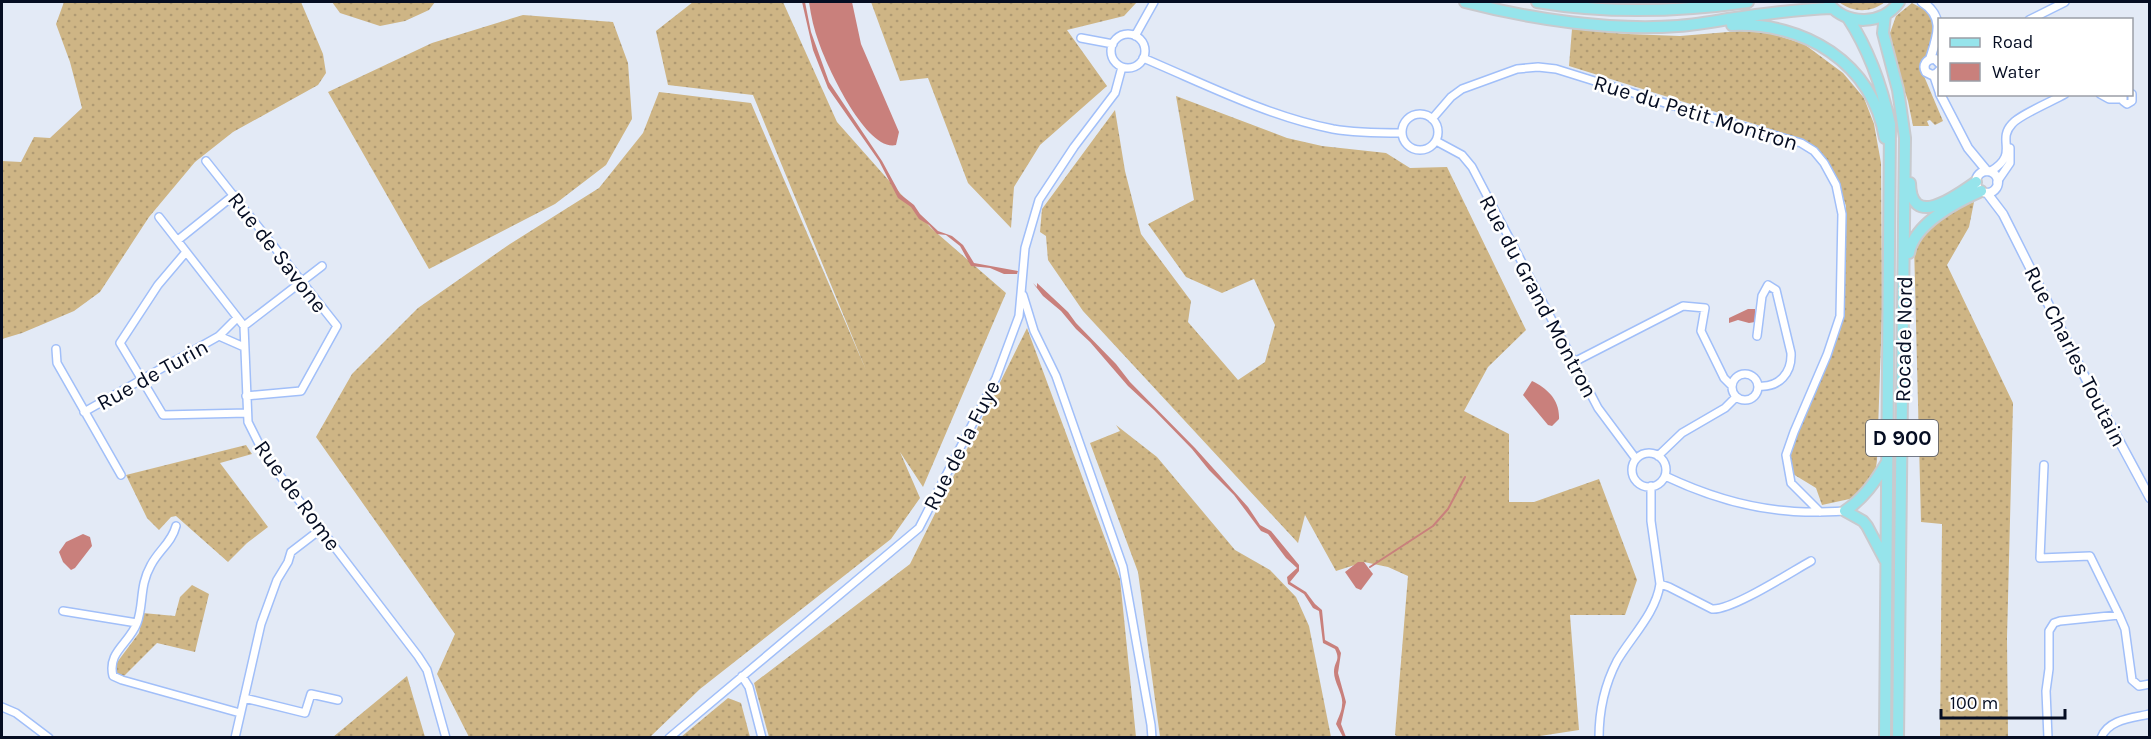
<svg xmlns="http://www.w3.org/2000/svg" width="2151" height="739" viewBox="0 0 2151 739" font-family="Karla,sans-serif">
<defs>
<pattern id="grass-dots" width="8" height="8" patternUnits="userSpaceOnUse" patternTransform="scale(1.5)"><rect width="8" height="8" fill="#ceb585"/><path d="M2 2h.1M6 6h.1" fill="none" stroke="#af9a73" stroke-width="1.8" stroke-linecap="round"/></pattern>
</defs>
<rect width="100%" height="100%" fill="#e3eaf6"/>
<!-- grass -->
<path fill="url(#grass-dots)" d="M64,2H301L323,54L326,73L318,85L233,132L195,162L149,217L100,292L74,311L22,333L2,339V161L21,162L34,137L50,138L82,108L70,62L56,24Z
M332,2H435L429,10L405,21L380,26L340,13Z
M693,2H783L837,122L931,228L1006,293L923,487L900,452L920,498L891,539L700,689L650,737H469L437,674L455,634L316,437L352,374L418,308L507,246L599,188L643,133L659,92L751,103L866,370L753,95L668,85L656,31Z
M871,2H1137L1124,16L1067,30L1107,86L1040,145L1014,187L1011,228L968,183L928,78L900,81Z
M1839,2H1885C1871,13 1853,13 1839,2Z
M1912,3L1927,11L1935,24L1929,52L1923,62L1921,69L1943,121L1935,125L1930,120L1927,121L1929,126H1913L1908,101L1890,45V33L1896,16Z
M523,15L613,22L628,63L632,119L606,165L555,204L429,269L328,92L432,43Z
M1572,29L1627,34L1680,36L1740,31L1769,33L1804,44L1843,73L1864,98L1874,124L1881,163L1882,312L1877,460L1875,475L1854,498L1822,505L1816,488L1793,474L1789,459L1807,408L1840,331L1844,307L1846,206L1837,179L1818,150L1802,139L1569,66Z
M1176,96L1287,138L1322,146L1386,153L1410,168L1447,167L1526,330L1488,367L1464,411L1509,434V502H1534L1599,479L1637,580L1625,615H1570L1579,730L1527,738H1400L1395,735L1408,576L1388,567L1364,562L1336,571L1305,515L1298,543L1083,311L1048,260L1046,236L1040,232L1042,209L1115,110L1125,171L1141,234L1191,301L1188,322L1238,380L1265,362L1275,325L1254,279L1222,293L1186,277L1148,224L1194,200Z
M1974,202L1969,227L1947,265L2013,403L2007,638L2008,737H1940L1942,524L1921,522L1914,244L1952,209Z
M1027,328L1120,579L1136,737H769L754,683L910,564Z
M1116,425L1157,457L1235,550L1270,570L1296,597L1309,626L1331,737H1160L1138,572L1090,443L1120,431Z
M246,445L252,454L220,463L268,527L247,543L228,562L176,516L171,517L159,530L147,518L126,475Z
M192,585L209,594L195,652L157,643L124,676L116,673L115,665L139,633L143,613L175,616L180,597Z
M407,676L425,737H333Z
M728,698L741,703L750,737H681Z"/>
<!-- water -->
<path fill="#c9807c" d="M802,2H805L811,32L829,82L882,161L900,194L914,205L920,214L938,231L952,236L963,245L974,263L1018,271L1017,274H1004L990,268L971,266L960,246L946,235L937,234L929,225L919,219L911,207L898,198L879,161L828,88L813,50Z
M809,2H852L861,44L899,132L896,145C866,152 827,66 819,43C814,30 811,16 809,2Z
M1033,283L1037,287V283L1068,312L1076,323L1116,364L1130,382L1195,448L1248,507L1260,525L1271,531L1299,565V571L1290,582L1306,592L1315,604L1322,610L1325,640L1338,647L1341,653L1338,673L1346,702L1341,724L1346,737H1343L1336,724C1338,718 1342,711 1342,705C1344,695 1334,683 1334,672C1334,661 1341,661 1335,649L1323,643L1319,611L1313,608L1304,594L1288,584L1287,577L1297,568L1286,558L1268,534L1261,531L1234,495L1209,470L1192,449L1154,410L1128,386L1090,342L1076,329L1061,311L1043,296Z
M1748,309H1755V322L1749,323L1738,320L1729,323V318Z
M1532,381C1547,388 1560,400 1559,419L1552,426L1548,425L1523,395Z
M83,534L90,537L92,546L75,568L71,570L63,562L59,552L66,542Z
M1358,562H1364L1373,574L1361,590L1356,588L1345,572Z"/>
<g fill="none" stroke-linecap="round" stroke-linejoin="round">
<!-- stream -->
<path stroke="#c9807c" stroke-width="2" d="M1370,567L1433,526L1448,509L1465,477"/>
<!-- minor casing -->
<g stroke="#a1bff9" stroke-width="10">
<path id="minor" d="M2029,20L2065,2
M1111 51a17 17 0 1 1 34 0a17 17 0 1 1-34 0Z
M1135,36L1154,2
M1081,38L1113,44
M1143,58C1205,84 1267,116 1333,129C1356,133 1379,133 1402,133
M2100,94L2109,99H2122
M2123,94V101L2127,104L2132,101V94
M1402 132a18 18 0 1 1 36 0a18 18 0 1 1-36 0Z
M1432,119L1451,97L1462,89L1517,69L1538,67L1556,69L1713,118L1801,143L1814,151L1824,163L1836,185L1842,214L1840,316L1827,355L1794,432L1786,455L1791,483L1820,512
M1436,141L1462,155L1472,167L1598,408L1636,459
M206,161L337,326L301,391L246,396
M1991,171C2020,153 1996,141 2012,124C2019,115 2053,101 2065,94
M1997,182L2010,163V148
M159,217L244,326L248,422L265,456L418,656L427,670L446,738
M178,240L234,195
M186,252L158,285L120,343L163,415L247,413
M1023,295L1034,331L1056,376L1123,567L1151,725L1152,738
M244,326L322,266
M219,336L244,347
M1757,336L1762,296L1768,285L1776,290L1791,353C1792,373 1779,388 1758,386
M56,349L57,363L121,475
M1574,362L1683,306L1705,308L1701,331L1724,378L1732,386
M1732 387a13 13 0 1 1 26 0a13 13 0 1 1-26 0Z
M84,412L219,336L237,318
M1632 470a17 17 0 1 1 34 0a17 17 0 1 1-34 0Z
M1658,456L1682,433L1725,408L1736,397
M2044,465L2040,558L2090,556L2119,615
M1665,476C1703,494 1746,508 1789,511C1807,513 1826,512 1845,511
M1651,486V521L1660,584
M176,526C172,542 159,550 151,565C139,586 144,604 137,623C129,644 107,652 113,676L122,680L240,713
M63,611L137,623
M742,676L749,687L762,738
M244,698L305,713L311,694L338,700
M2,707L16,713L49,738
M235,738L261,624L277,580L288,562L291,552L321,529
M669,738L919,528L996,378L1019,316L1025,248L1039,200L1074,147L1115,93L1122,67
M1599,738C1599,712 1605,684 1617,661C1631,637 1656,613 1660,584L1669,587L1712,609C1731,611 1791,572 1811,561
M2048,738L2046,691L2049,669V631L2054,623L2060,621L2119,615L2125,629L2132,680L2139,686L2150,684
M2101,738C2108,719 2133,718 2150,714"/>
</g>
<!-- tertiary casing -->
<g stroke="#a1bff9" stroke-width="11">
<path id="tertiary" d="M1922,2C1946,17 1937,37 1930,59
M1940,64L1935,59C1927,58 1922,65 1926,72L1932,75L1936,74L1940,70
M1934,75L1940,93
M1940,94L1968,148L1987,171
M1976 182a11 11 0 1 1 22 0a11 11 0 1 1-22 0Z
M1987,193L2003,214L2087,381L2150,498"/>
</g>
<!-- primary casing -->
<g stroke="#c8cace" stroke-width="14">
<path id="primary" d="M1465,2C1530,19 1610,31 1678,26C1694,25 1711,22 1728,19C1762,14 1797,9 1832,8
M1537,2C1608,14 1677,12 1748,2
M1829,4C1847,26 1883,25 1899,2
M1885,15L1883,33L1898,90L1905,138L1898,738
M1848,18C1869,50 1882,87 1890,124L1885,738
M1732,25C1804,22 1872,62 1885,138
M1910,183C1911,230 1956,196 1976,182
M1909,253C1914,224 1956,202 1981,191
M1885,560L1867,526L1863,521L1845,511C1864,498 1875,482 1887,462"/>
</g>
<!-- minor -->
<use href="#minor" stroke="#fff" stroke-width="7"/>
<!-- tertiary -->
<use href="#tertiary" stroke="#fff" stroke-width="8"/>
<!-- primary -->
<use href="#primary" stroke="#96e4eb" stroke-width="10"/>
</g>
<g text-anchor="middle" stroke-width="5" stroke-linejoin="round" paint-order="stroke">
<!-- shield labels -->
<rect fill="#fff" stroke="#505664" stroke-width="1.5" x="1866" y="420" width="72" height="36" rx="4.5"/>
<g font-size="21" font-weight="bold" fill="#050d22">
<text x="1902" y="445">D 900</text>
</g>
<!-- street labels -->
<g font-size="22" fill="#050d22" stroke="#fff">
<text transform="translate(1696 112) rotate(17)" y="8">Rue du Petit Montron</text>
<text transform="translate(278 252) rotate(52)" y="8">Rue de Savone</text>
<text transform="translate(1539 296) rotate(62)" y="8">Rue du Grand Montron</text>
<text transform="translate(1903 339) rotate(-89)" y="8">Rocade Nord</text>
<text transform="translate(2076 356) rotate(63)" y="8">Rue Charles Toutain</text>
<text transform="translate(152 374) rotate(-29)" y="8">Rue de Turin</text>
<text transform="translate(961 445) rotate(-63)" y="8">Rue de la Fuye</text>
<text transform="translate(298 495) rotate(54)" y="8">Rue de Rome</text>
</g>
</g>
<!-- border -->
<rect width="2151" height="739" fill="none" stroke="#050d22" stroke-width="6"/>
<!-- legend -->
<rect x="1938" y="18" width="195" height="78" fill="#ffffff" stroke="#9b9ea7" stroke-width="1.5"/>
<rect x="1950" y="38" width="30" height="9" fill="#96e4eb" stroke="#9b9ea7" stroke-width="1.5"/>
<text x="1992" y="48" font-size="18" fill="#050d22">Road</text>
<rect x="1950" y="63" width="30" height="18" fill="#c9807c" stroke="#9b9ea7" stroke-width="1.5"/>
<text x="1992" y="78" font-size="18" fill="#050d22">Water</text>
<!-- scale -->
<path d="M1941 709v9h124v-9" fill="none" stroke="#050d22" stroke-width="3"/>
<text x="1950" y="709" font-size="18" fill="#050d22" stroke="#ffffff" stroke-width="4.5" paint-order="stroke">100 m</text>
</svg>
